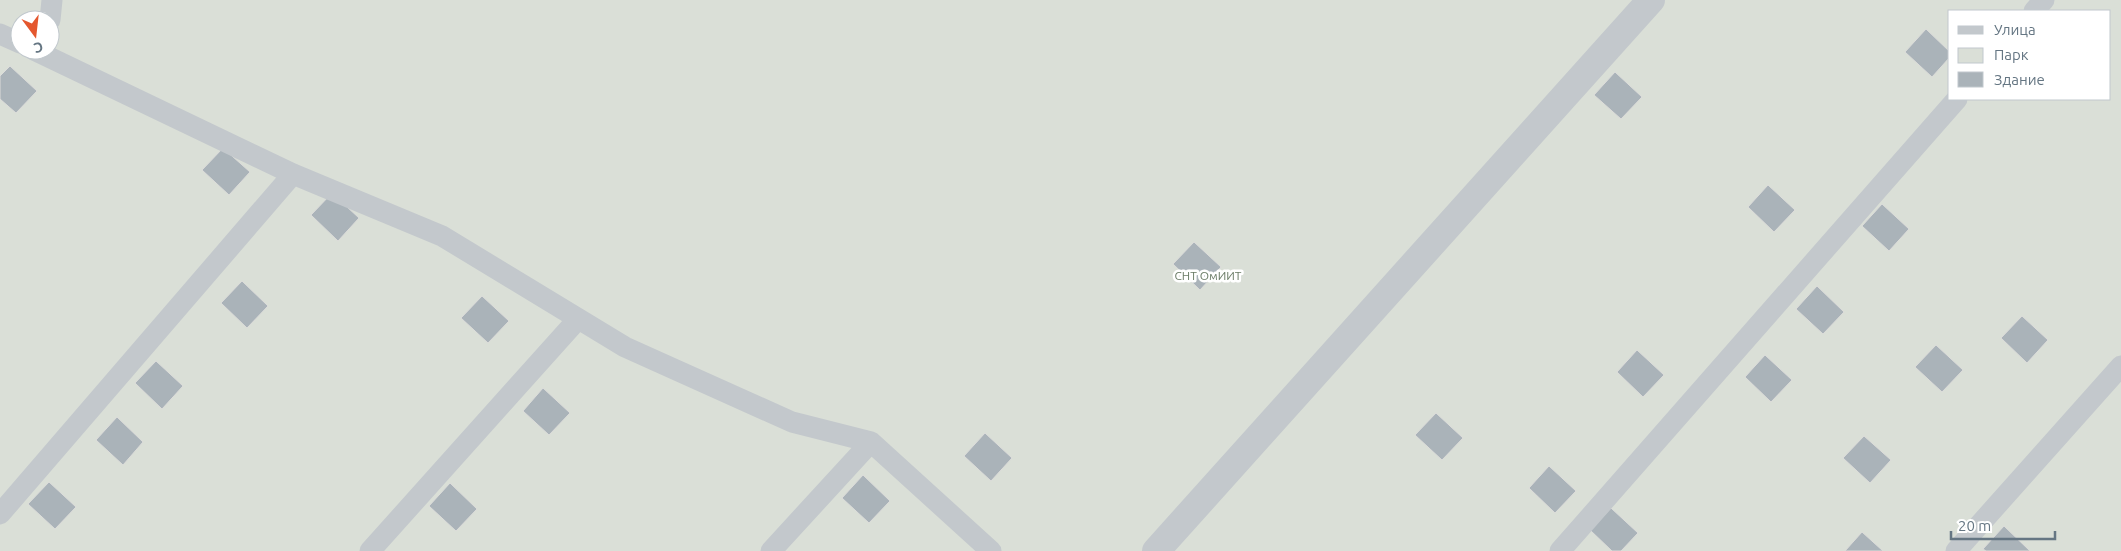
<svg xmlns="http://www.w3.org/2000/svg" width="2121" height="551" viewBox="0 0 2121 551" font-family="Ubuntu,sans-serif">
<rect width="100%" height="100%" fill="#fafaf8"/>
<!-- green -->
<path fill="#dadfd7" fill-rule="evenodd" d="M0,0H2121V551H0ZM1950,11H2110V99H1950ZM20,20H50V50H20Z"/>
<!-- building -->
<path fill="#aab3b9" stroke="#dcdcda" d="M1926,29L1950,52V57L1932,77L1905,52Z
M10,66L37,91L16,113L0,99V76Z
M1615,72L1642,97L1621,119L1594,95Z
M223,148L250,172L229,195L202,170Z
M1768,185L1795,210L1774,232L1748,207Z
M332,193L359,218L338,241L311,215Z
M1882,204L1909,229L1889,251L1862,226Z
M1194,242L1221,267L1200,290L1173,264Z
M242,281L268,306L247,328L221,303Z
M1817,286L1844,312L1823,334L1796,309Z
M482,296L509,321L488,343L461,318Z
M2022,316L2048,340L2027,363L2001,338Z
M1936,345L1963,370L1942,392L1915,367Z
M1637,350L1664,375L1643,397L1617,372Z
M1765,355L1792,380L1771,402L1745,377Z
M156,361L183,386L162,409L135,383Z
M543,388L570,413L549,435L523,411Z
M1436,413L1463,438L1442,460L1415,435Z
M117,417L143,442L123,465L96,440Z
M985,433L1012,458L991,481L964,456Z
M1864,436L1891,460L1870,483L1843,458Z
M1549,466L1576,491L1555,513L1529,488Z
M863,475L890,501L869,523L842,498Z
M49,482L76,507L55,529L28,504Z
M450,483L477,509L456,531L429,506Z
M1611,508L1638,533L1621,551H1612L1590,530Z
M2004,526L2030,551H1986L1983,549Z
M1862,532L1883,551H1845Z"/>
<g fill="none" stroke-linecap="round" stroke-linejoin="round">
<!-- service -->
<path stroke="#c3c8cc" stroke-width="21" d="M2034,11L2044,0
M50,20L52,0
M0,34L20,43
M34,50L293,174L442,236L625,347L792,422L871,442
M0,514L293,174
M370,551L578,319
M771,551L871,442L991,551
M1560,551L1957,99
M1956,551L2121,366"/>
<!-- minor -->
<path stroke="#c3c8cc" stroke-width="28" d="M1156,551L1651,0"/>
</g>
<g text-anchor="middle" stroke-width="5" stroke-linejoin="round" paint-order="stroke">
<!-- park labels -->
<g font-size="12" fill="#687a64" stroke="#fff">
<text x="1208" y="280">СНТ ОмИИТ</text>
</g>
</g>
<!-- legend -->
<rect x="1948" y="10" width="162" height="90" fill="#ffffff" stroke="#c1c8cd"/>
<rect x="1958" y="26" width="25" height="8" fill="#c3c8cc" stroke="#c1c8cd"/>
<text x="1994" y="35" font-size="15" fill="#657683">Улица</text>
<rect x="1958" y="48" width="25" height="15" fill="#dadfd7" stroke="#c1c8cd"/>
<text x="1994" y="60" font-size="15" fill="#657683">Парк</text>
<rect x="1958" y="72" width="25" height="15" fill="#aab3b9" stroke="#c1c8cd"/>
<text x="1994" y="85" font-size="15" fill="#657683">Здание</text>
<!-- north arrow -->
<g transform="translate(35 35) rotate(165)"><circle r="24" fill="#ffffff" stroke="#c1c8cd"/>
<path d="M0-4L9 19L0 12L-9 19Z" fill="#e4572e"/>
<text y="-8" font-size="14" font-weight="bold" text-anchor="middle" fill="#657683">С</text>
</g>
<!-- scale -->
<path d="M1951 531v8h104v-8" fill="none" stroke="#657683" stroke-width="2.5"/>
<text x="1958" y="531" font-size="15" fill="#657683" stroke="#ffffff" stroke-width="4" paint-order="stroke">20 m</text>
</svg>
